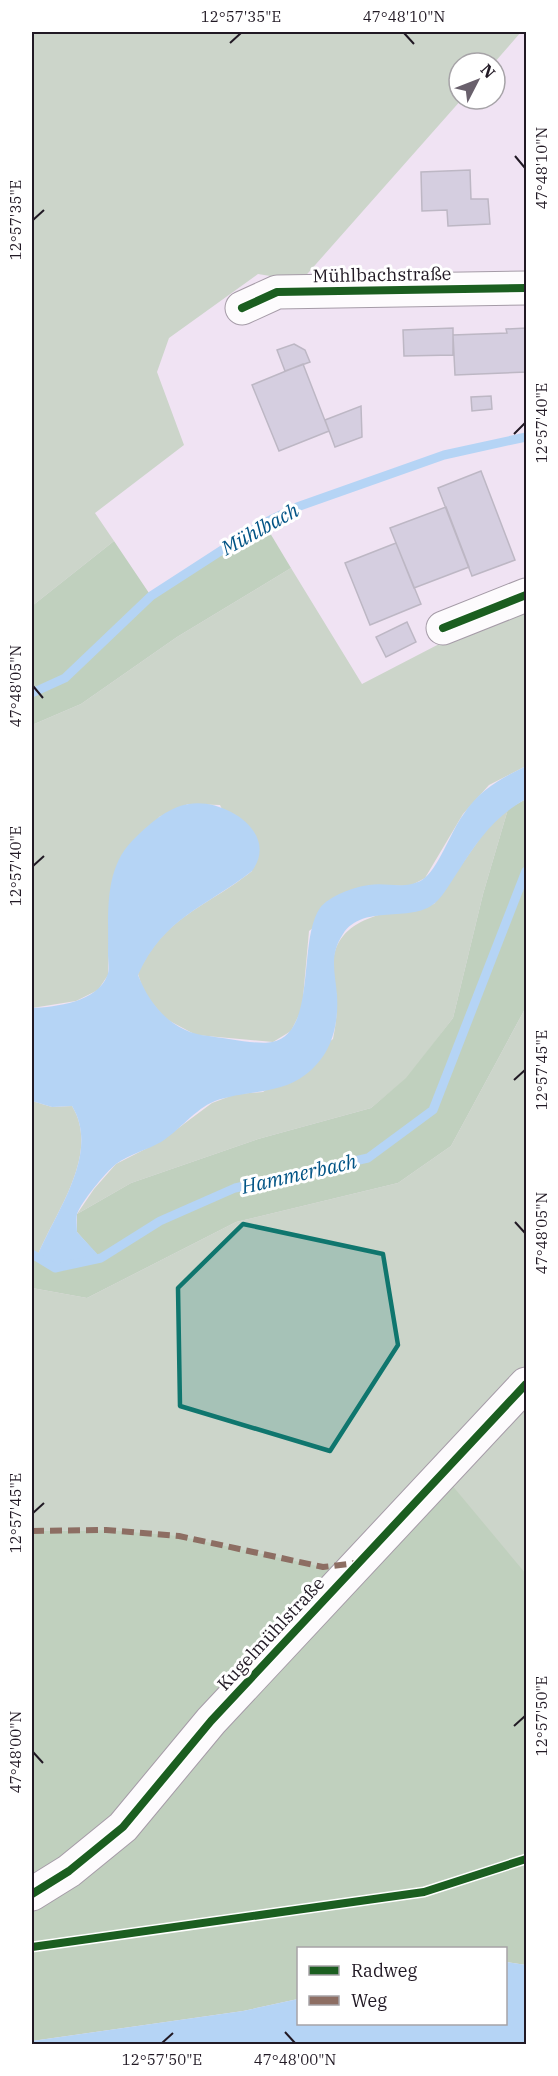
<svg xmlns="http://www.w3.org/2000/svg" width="558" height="2076" viewBox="0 0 558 2076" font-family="'IBM Plex Serif',serif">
<rect width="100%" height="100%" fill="#f0e3f3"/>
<!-- green -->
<path fill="#ccd5ca" d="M32,32H521L494,63H459V99H462L301,281L258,274L169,338L157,372L184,445L95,513L114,541L32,606Z
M291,568L362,684L526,599V766L489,785L463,814L425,878L410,886L369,885L309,931L302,1009L291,1031L273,1042L196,1035L166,1019L145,995L138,974C164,916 206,908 252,871L220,805L188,804L159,817L109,946L108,975L98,990L76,1001L32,1008V725L81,704L177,637Z
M508,809L483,894L453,1018L407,1078L371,1108L258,1139L131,1183L77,1214L94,1189L116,1164L161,1141L212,1103L236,1094L263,1092L333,1039C336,1024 338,1008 336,992C335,985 333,977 333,969C332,914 393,912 434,904L488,827Z
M526,1007V1574L357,1563L323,1567L106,1530L32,1531V1288L87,1298L236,1222L398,1183L451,1146Z
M32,1101L52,1107L72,1106C101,1154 55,1212 37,1257L32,1254Z"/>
<!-- forest -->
<path fill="#c0d0be" d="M264,523L291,568L177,637L81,704L32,725V606L114,541L151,596Z
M526,799V1007L451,1146L398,1183L236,1222L87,1298L32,1288V1254L55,1268L100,1258L77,1232V1214L131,1183L258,1139L371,1108L406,1078L453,1018L483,894L508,809Z
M441,1472L526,1574V1965L506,1962V1948H298V1999L243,2011L32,2041V1531L106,1530L179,1536L323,1567L357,1563Z"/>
<!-- water -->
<path fill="#b5d4f5" d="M526,766V799C495,816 478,840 459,870C452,880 444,895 435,903C410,924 363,903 343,934C329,955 335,972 337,995C339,1026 331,1056 305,1075C279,1095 245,1090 215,1101C195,1109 180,1130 161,1142C147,1150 130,1154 116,1164C105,1173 82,1201 77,1214C76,1219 77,1227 77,1232L101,1258L55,1268L37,1257C55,1212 101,1154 72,1106L52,1107L32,1101V1008C56,1007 97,1002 107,976C110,970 108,960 108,953C109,916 103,871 132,841C147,826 167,807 189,804C225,798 280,833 252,871C206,907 164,917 138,975C150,1006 173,1033 209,1036C224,1038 259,1045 272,1042C318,1033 297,941 320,908C329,896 354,887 369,885C387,882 404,890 422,880C438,870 451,831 463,815C480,789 500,779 526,766Z
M506,1962L526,1965V2044H32V2041L243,2011L298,1999V2024H506Z"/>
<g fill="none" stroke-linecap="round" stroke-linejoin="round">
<!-- stream -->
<path stroke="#b5d4f5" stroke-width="9" d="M32,693L65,678L151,596L264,523L297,507L444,455L526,437
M32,1254L55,1268L101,1258L160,1221L235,1188L368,1158L433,1110L526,871"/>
</g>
<!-- building -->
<path fill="#d5cee0" stroke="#bdb7c4" stroke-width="1.5" d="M470,170L471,199H488L490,224L448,226L447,210L422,211L421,172Z
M453,328V355L404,356L403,330Z
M526,328V372L455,375L453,335L507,333L506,329Z
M294,344L305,350L310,362L285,371L277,350Z
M303,364L329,431L279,451L252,385Z
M491,396L492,409L472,411L471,397Z
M361,406L362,437L335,447L325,420Z
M481,471L515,560L472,576L438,488Z
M446,507L469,567L414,588L390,528Z
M396,543L421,604L370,625L345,563Z
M407,622L416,642L386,657L376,637Z"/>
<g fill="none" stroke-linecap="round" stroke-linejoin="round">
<!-- street casing -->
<g stroke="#a59ba7" stroke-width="35">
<path id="street" d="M242,308L277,292L526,288
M443,628L526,595
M32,1894L69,1871L123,1827L211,1721L526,1384"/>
</g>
<!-- street -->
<use href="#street" stroke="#fdfbfd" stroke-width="33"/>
<!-- quiet -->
<path stroke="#8d6e63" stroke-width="6" stroke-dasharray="12 6" stroke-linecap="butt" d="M32,1531L106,1530L179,1536L323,1567L357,1563"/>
<!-- cycleway casing -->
<g stroke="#fff" stroke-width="11">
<path id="cycleway" d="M242,308L277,292L526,288
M443,628L526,595
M32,1894L69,1871L123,1827L211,1721L526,1384
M32,1947L424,1892L526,1859"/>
</g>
<!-- cycleway -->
<use href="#cycleway" stroke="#1b5e20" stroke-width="8"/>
</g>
<!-- marked area -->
<path fill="#0f766e" fill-opacity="0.2" stroke="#0f766e" stroke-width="4.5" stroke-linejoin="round" d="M243,1224L383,1254L398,1345L330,1451L180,1406L178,1288Z"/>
<!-- ticks -->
<path fill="none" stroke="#211924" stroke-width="2" d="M404,33L414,44M230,43L241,33M515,156L525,168M33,220L44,210M514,434L525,423M33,686L43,698M33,866L44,856M514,1080L525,1070M515,1222L525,1233M33,1513L44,1503M514,1726L525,1716M33,1752L43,1763M285,2032L295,2043M162,2043L173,2033"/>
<g text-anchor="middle" stroke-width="6" stroke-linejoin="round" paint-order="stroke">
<!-- street labels -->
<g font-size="18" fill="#211924" stroke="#fff">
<text transform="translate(382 275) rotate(-1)" y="6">Mühlbachstraße</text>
<text transform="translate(271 1634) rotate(-47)" y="6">Kugelmühlstraße</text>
</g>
<!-- water labels -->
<g font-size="20" font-style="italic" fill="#005385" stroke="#fff">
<text transform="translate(260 529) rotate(-29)" y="7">Mühlbach</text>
<text transform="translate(299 1174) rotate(-13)" y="7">Hammerbach</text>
</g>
</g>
<!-- border -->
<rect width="558" height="2076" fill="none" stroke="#ffffff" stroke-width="66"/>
<!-- legend -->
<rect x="297" y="1947" width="210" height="78" fill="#ffffff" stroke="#a6a3a7" stroke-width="1.5"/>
<rect x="309" y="1966" width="30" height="9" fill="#1b5e20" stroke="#a6a3a7" stroke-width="1.5"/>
<text x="351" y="1977" font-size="18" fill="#211924">Radweg</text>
<rect x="309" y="1996" width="30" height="9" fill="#8d6e63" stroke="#a6a3a7" stroke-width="1.5"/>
<text x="351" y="2007" font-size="18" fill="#211924">Weg</text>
<!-- north arrow -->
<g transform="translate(477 81) rotate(48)"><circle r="28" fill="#ffffff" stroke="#a6a3a7" stroke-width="1.5"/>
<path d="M0-4.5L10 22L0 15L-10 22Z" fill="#69606c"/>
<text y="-9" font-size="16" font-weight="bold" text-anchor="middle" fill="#211924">N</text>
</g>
<rect x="33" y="33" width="492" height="2010" fill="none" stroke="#211924" stroke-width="2"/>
<g font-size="15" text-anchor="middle" fill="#211924">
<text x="241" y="22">12°57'35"E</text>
<text x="404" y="22">47°48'10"N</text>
<text transform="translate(542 168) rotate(-90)" y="5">47°48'10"N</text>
<text transform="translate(16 220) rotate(-90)" y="5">12°57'35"E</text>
<text transform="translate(542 423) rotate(-90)" y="5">12°57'40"E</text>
<text transform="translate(16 686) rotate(-90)" y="5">47°48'05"N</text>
<text transform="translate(16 866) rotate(-90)" y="5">12°57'40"E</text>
<text transform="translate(542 1070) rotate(-90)" y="5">12°57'45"E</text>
<text transform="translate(542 1233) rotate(-90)" y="5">47°48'05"N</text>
<text transform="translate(16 1513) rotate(-90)" y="5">12°57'45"E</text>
<text transform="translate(542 1716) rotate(-90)" y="5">12°57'50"E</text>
<text transform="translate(16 1752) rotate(-90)" y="5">47°48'00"N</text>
<text x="162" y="2065">12°57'50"E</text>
<text x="295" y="2065">47°48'00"N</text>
</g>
</svg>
